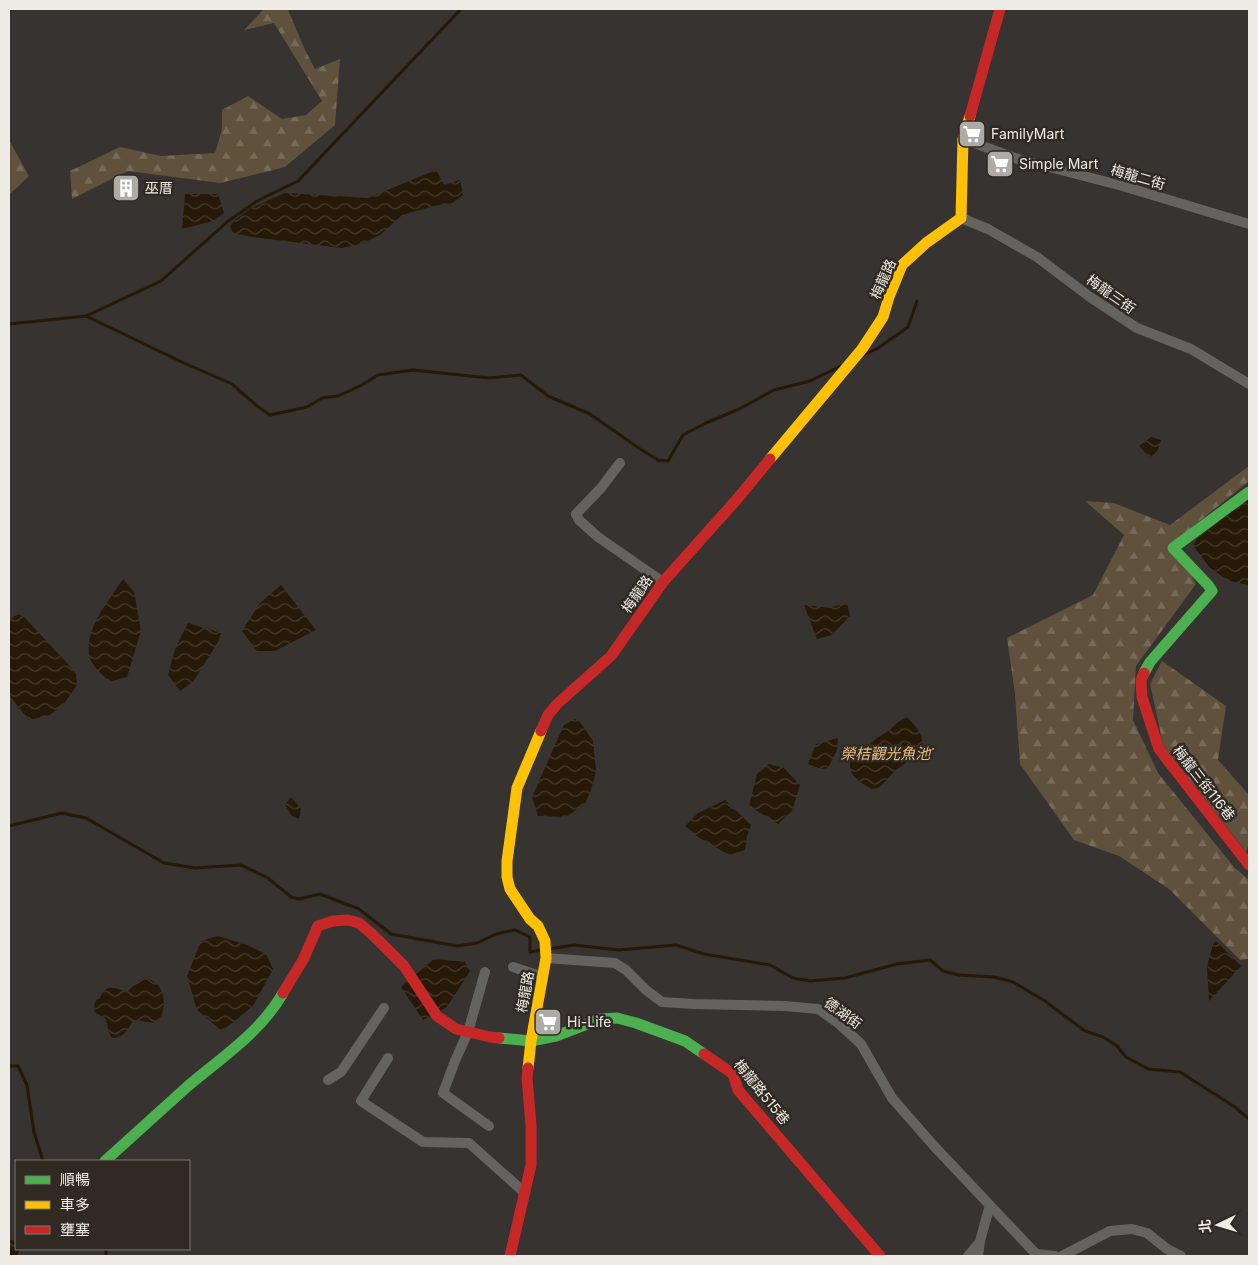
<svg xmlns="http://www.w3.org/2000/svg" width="1258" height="1265" viewBox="0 0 1258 1265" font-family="Inter,'Noto Sans TC',sans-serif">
<defs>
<pattern id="forest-firs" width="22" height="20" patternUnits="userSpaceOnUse" patternTransform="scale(1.25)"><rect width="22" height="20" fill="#60513d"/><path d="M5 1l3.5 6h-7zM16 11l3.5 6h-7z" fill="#776a59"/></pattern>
<pattern id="water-waves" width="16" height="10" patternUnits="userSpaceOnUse" patternTransform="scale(1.25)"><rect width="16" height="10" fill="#261907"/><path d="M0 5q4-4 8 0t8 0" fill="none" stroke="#463b2b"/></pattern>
</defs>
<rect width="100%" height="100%" fill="#363330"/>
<!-- forest -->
<path fill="url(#forest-firs)" d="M264,9H289L288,10L305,50L315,69L340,59L335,125L285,167L220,183L128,171L72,199L70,171L120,147L161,156L215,153L222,129V110L248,96L282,119L306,115L322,101L274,23L244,30Z
M9,140L29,176L9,195Z
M1249,466V481L1174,542L1196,584L1136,666L1133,720L1158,773L1234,867L1249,880V959L1240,960L1169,889L1119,856L1074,840L1020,764L1015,694L1007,638L1093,595L1124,535L1085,501L1114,503L1170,525Z
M1162,661L1226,706L1218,760L1249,795V844L1246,852L1163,745L1150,684Z"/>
<!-- water -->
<path fill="url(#water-waves)" d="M436,170L444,185L460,180L463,195L452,203L434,206L402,215L380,235L361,244L342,248L252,237L233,233L230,226L236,219L251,208L285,193L368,198Z
M185,194H218L224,213L213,221L182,229Z
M1151,437L1161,440L1158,450L1150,458L1139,446Z
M1249,498V585L1229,581L1210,568L1195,548L1194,544L1197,539Z
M123,579L134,592L141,631L127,677L109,682C104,676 95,668 91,661C80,634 109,601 123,579Z
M281,585L316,630L275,651H257L242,631L260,603Z
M847,603L850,616L832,635L817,639L804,605L829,608Z
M18,614L24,617L67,663L76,674L77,685L63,705L50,715L29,720L9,695V620Z
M188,623L221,633L218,642L193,682L180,691L168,675L175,649Z
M907,717C916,726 925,736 922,750L894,772L882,785L878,788L872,789C861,783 846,775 851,760L862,755L867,747L877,738L890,730L898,722Z
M575,719L580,722L593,741L596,771L591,790L585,804L566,817L538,816L532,797L564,725Z
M838,738L837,750L828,768L821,769L808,764L816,744Z
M769,764L784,768L800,785L792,811L778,824L749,806L757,774Z
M291,797L301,809L299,819L292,816L285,805Z
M725,800L751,825L747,836L745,850L729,855C714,846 698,839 685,826L698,813Z
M218,936L247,945L266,954L273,969L253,1006L222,1031L197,1010L187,976L201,941Z
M1216,941L1241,966L1209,1001L1207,967L1213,944Z
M434,959L465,962L470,971L447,1007L423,1020L401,987Z
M145,978C161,981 166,996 163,1010C162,1014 161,1018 157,1021C150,1025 141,1019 133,1020C128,1030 124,1038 112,1038C106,1030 109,1024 105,1019C98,1011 90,1017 96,1000L100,998C105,983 115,988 127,992L141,979Z
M9,1239L16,1242V1249H20L17,1256H9Z"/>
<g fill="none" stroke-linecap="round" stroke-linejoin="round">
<!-- stream -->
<path stroke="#261907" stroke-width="3" d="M86,316L184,363L232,384L257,406L270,415L307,407L322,398L338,396L360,386L378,375L413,370L489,378L521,375L548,396L590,414L640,449L658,460L668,461L683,435L706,423L739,409L774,390L810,381L841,366
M9,324L86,316L161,281L227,222L257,201L298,181L461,9
M864,355L878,348L908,327L917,301
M9,826L62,813L86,818L164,863L195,868L241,865L268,878L291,897L299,899L320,894L359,909L391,934L457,946L477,943L496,934L515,930L530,937V952L542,950
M549,949L574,945L619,950L676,945L704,954L770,965L793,978L810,981L845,978L897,964L930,960L943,971L959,975L994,977L1013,982L1045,1001L1085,1031L1103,1037L1117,1046L1126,1057L1148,1069L1180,1072L1235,1107L1249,1119
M9,1066H18L27,1085L34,1132L43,1161
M106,1256V1249"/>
<!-- street -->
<path stroke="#646360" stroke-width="10" d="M963,139L1018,159L1119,185L1249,224
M961,218L988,229L1037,257L1090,297L1137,328L1191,349L1249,384
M620,463L601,488L576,514L579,520L598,537L663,582
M546,958L615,963L626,970L646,990L662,1002L693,1004L785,1006L818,1009L838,1023L861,1044L892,1098L934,1146L1036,1254L1037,1256
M513,967L543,977
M485,972L468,1032L455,1061L443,1093L489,1126
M388,1058L361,1101L423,1142L469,1143L525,1193
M328,1080L341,1072L384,1008
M1036,1254L1055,1256
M968,1256L980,1242
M978,1256L980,1241L990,1205
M1062,1256L1110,1231L1132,1229L1147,1233L1167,1249L1181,1256"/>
<!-- fast -->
<path stroke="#4caf50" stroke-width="11" d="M1144,673L1150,662L1212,591L1208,585L1173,548L1249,492
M499,1038L531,1041L556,1036L600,1019L617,1018L636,1023L685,1041L704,1054
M105,1161C133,1136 160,1111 188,1086C221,1058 261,1032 283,993"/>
<!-- slow -->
<path stroke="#ffc107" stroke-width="11" d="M770,459L862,349L883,317L889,297L902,265L926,243L961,218L963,139L970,116
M528,1068L531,1041L546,958L545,941L538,926L530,919L510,889L507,877V861L517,788L541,731"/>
<!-- jam -->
<path stroke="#c62828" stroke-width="11" d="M970,116L1000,9
M1144,673L1141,680L1142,697L1159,749L1249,865
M541,731L548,715L557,704L611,656L663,582L738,498L770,459
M283,993L303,960L318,926L333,921L348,920L359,923L373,935L404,966L437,1016L456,1029L490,1037L499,1038
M704,1054L733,1074L738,1090L880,1256
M510,1256L531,1165V1125L527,1078L528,1068"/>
</g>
<!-- icons -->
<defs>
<g id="supermarket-square" transform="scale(1.4375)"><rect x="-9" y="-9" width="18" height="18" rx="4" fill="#aeaba6" stroke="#302a23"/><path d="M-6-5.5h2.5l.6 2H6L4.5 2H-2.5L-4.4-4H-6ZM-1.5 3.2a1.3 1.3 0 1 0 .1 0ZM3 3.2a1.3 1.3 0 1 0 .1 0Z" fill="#fff"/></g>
<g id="building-square" transform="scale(1.4375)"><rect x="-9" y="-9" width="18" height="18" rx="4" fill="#aeaba6" stroke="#302a23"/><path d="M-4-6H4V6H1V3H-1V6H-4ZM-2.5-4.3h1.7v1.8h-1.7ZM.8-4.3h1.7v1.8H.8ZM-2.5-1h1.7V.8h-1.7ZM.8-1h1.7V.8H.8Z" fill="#fff"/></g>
</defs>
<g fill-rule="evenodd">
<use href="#supermarket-square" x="972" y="134"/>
<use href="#supermarket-square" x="1000" y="164"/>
<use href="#building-square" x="126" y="188"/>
<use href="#supermarket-square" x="548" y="1022"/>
</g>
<g text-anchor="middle" stroke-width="5" stroke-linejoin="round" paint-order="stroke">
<!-- poi labels -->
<g font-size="14" fill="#efece6" stroke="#302a23" text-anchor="start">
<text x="991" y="139">FamilyMart</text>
<text x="1019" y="169">Simple Mart</text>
<text x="145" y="193">巫厝</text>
<text x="567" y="1027">Hi-Life</text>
</g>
<!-- street labels -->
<g font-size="14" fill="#efece6" stroke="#302a23">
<text transform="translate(1138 177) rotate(16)" y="5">梅龍二街</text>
<text transform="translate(883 279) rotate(-66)" y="5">梅龍路</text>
<text transform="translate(1111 294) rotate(35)" y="5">梅龍三街</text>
<text transform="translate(637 594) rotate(-55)" y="5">梅龍路</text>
<text transform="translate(1204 783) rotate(52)" y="5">梅龍三街116巷</text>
<text transform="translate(525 992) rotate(-80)" y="5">梅龍路</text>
<text transform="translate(843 1013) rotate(36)" y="5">德湖街</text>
<text transform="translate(762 1092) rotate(51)" y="5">梅龍路515巷</text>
</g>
<!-- water labels -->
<g font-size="15" font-style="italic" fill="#ebbe7e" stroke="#302a23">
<text x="887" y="759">榮桔觀光魚池˙</text>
</g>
</g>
<!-- border -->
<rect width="1258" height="1265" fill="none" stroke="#efece6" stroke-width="20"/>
<!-- legend -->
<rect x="15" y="1160" width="175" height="90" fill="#302a23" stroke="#7c7871"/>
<rect x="25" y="1176" width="25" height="8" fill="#4caf50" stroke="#7c7871"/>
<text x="60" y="1185" font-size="15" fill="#efece6">順暢</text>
<rect x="25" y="1201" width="25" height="8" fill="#ffc107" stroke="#7c7871"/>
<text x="60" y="1210" font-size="15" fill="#efece6">車多</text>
<rect x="25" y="1226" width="25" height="8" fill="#c62828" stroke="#7c7871"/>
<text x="60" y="1235" font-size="15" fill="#efece6">壅塞</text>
<!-- north arrow -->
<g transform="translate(1218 1225) rotate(265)" stroke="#302a23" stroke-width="4" paint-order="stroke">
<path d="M0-4L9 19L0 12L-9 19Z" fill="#efece6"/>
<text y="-8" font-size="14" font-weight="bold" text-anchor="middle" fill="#efece6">北</text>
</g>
</svg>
